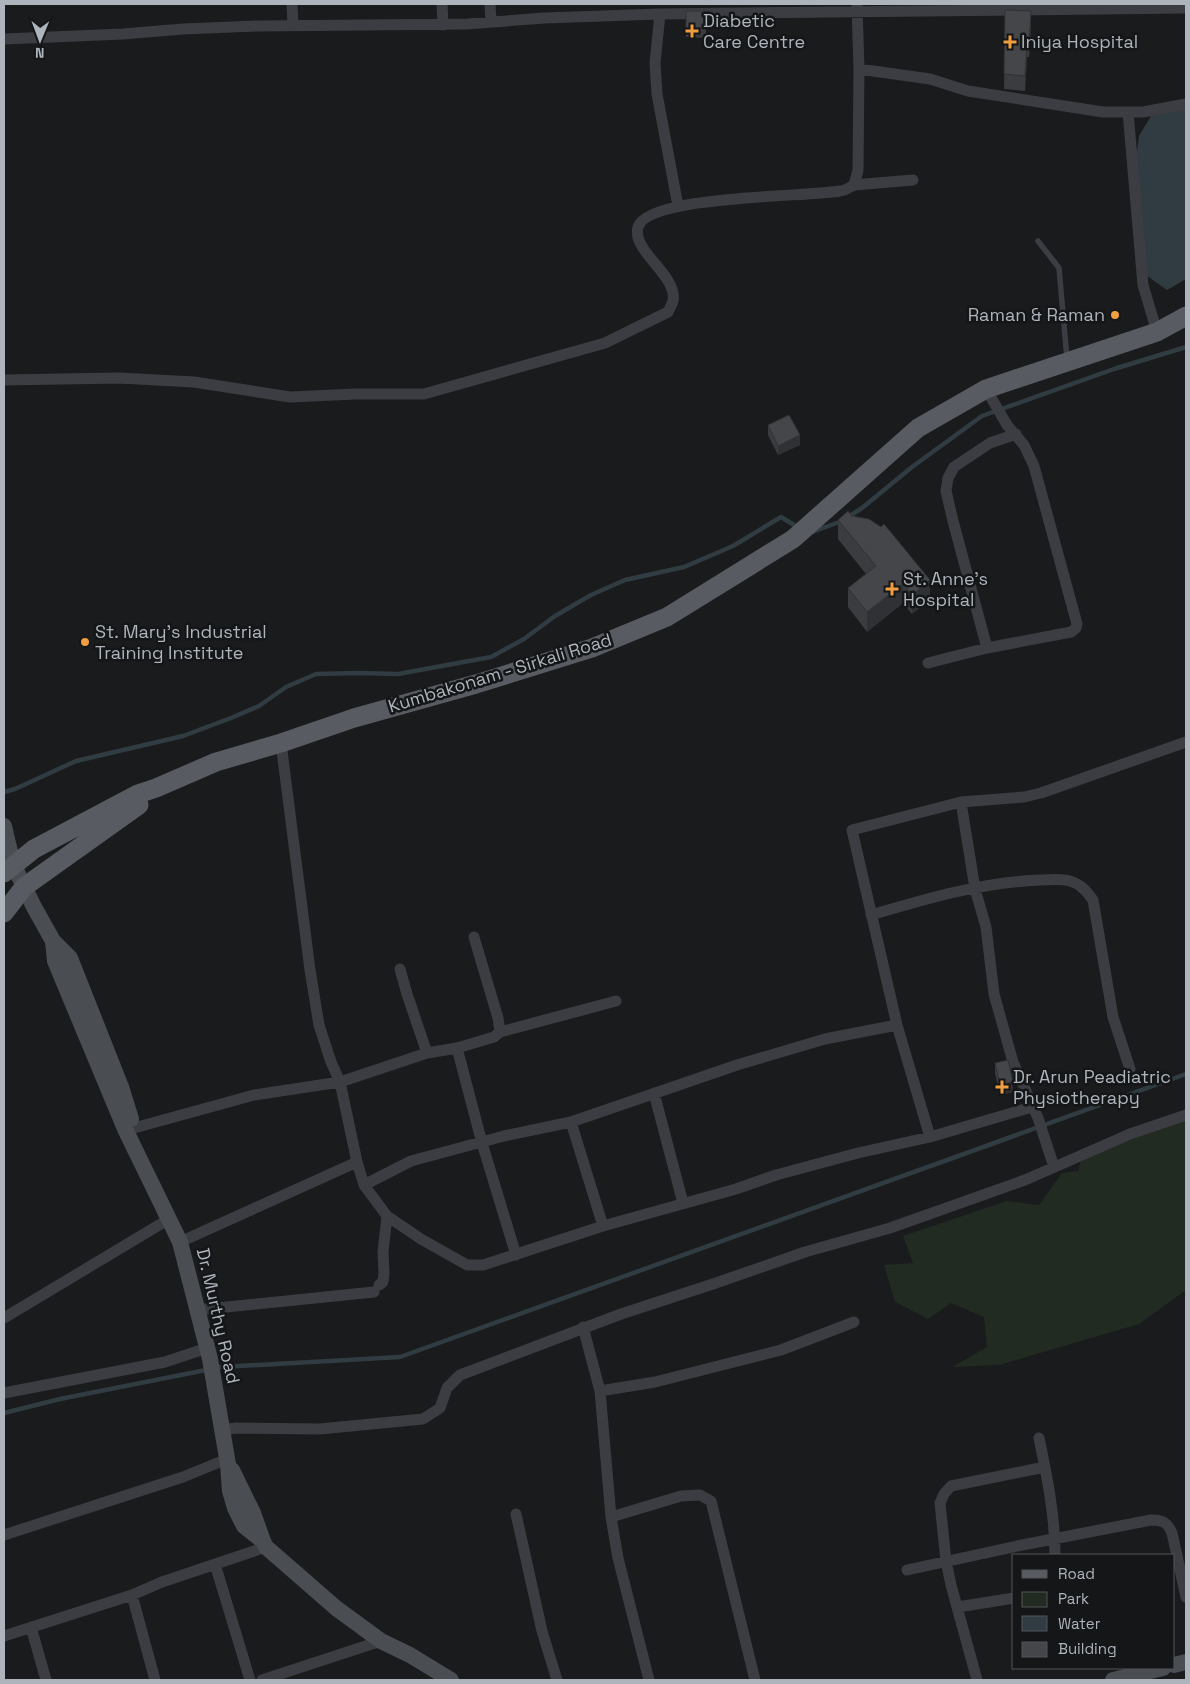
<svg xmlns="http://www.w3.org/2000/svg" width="1190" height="1684" viewBox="0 0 1190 1684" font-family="'Space Grotesk',sans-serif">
<rect width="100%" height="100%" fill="#1a1b1d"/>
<!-- green -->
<path fill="#222b22" d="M1186,1117V1290L1139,1324L999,1365L952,1367L987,1347L984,1317L951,1303L928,1319L895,1302L884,1265L913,1263L903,1236L1007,1201L1039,1205L1062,1173L1078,1171L1081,1160Z"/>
<!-- water -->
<path fill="#303c41" d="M1186,108V279L1167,290L1146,275L1134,175L1139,136L1151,116Z"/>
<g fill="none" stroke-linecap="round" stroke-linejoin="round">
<!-- stream -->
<path stroke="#303c41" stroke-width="4.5" d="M848,517L862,508L912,467L982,416L1114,369L1186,347
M812,532L842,521
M4,792L15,789L76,761L183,736L231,718L259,706L286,687L316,674L359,673L398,674L491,657L524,639L555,616L591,595L625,580L684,567L733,546L781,517L799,528
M4,1413L60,1399L221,1367L400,1357L1186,1074"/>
<!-- service -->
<path stroke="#3c3d42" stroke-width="5.5" d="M1038,241L1059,268L1067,359"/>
<!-- minor -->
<path stroke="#3c3d42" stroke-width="11" d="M292,4L293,25
M442,4L443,25
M490,4L491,22
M857,6L859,69
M660,14L655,63L657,94L678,206
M4,39L123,34L183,29L259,26L467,24L544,18L660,14L1186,8
M1128,112L1143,285L1157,332
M854,185L913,180
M4,380L119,378L194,382L290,397L356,394H424L605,343L668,312C670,308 672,304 673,301C678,275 631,251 638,227C648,195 808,197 840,191C845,191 850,187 854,185L858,170L859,69L930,79L968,91L1103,112H1143L1186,104
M987,648L953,521L946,491L948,478L954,467L990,443L1016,434
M928,663L987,648L1071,632L1076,628L1077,624L1034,466L1024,445L1007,425L986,389
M281,743L310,970L319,1025L331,1062L340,1082L357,1162L364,1185L387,1216L421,1239L467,1265H483L603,1226L736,1189L776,1175L858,1153L930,1137L1032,1107
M961,802L975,889L986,927L994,994L1013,1062L1038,1118L1054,1167
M871,915C925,899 983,882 1040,880C1049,880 1060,878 1070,881C1081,884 1087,892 1093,900L1113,1017L1130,1069
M400,969L407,994L427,1053
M500,1032L616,1001
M457,1048L482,1143L516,1255
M654,1093L683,1203
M571,1122L603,1226
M134,1128L254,1095L340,1082L427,1053L457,1048L494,1037L500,1032L498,1018L474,937
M930,1137L897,1025L852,830L961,802L1024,797L1041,793L1186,742
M364,1185L411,1161L504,1136L571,1122L737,1065L825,1039L897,1025
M180,1242L357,1162
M379,1285L383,1282L384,1273L383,1252L387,1216
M197,1310L374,1292
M4,1318L169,1219
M583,1327L600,1391L611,1517L618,1558L649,1680
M600,1391L655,1382L781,1350L854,1322
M4,1393L165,1362L207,1348
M222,1430L236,1428L320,1429L423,1419L440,1408L447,1388L460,1375L621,1314L713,1284L805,1252L890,1228L1025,1180L1130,1134L1186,1115
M1039,1438C1047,1476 1055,1516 1055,1555
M516,1514L542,1631L557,1680
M611,1517L681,1496L700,1495L711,1501L755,1680
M4,1535L183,1477L227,1459
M215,1564L250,1680
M907,1570L1017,1546L1151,1520C1163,1520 1167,1522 1172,1533L1186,1597
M132,1595L155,1680
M958,1607L1014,1598
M31,1627L46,1680
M4,1636L132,1595L162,1582L266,1547
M262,1680L381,1641
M977,1680L951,1585L946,1561L940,1503L944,1494L951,1486L1045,1467"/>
<!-- secondary -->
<path stroke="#4a4d52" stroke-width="16" d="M4,826L13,864L34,907L53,941L70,958L121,1087L131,1119
M53,941L55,961L125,1129L180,1242L210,1359L228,1464L230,1491L235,1508L244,1526L263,1541L266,1547L336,1608L381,1641L410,1655L451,1680
M232,1470L253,1513L263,1541
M1174,1665L1186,1662
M1113,1680L1163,1668"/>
<!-- primary -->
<path stroke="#585b61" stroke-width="19" d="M4,873L34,849L138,794L156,788L216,762L281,743L354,718L476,684L592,648L667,617L793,539L918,428L986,389L1157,332L1186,316
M4,913L24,887L139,805"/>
</g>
<!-- wall -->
<path fill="#3b3c40" d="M1005,10L1031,26L1029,57H1027L1025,91L1004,89Z
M686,11H706V38L686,37Z
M768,425L800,445L778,455L768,435Z
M852,516L930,600L912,614L903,603L867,632L848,607V588L866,574L838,539V520Z
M995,1063L1013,1092L1000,1095L995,1073Z"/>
<!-- shaded-wall -->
<path fill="#303134" d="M1031,11V26L1029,57V42Z
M1027,42V57L1025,91V76Z
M800,435V445L778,455V446Z
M930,580V600L912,614V595Z
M903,584V603L867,632V612Z
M1013,1082V1092L1000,1095V1085Z"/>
<!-- building -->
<path fill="#45464a" stroke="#303134" d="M1005,10L1031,11L1029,42H1027L1025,76L1004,74Z
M686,11H706V28H686Z
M789,415L800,435L778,446L768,425Z
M848,511L852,516L869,519L881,527L884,524L930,580L912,595L903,584L867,612L848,588L876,566L838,520Z
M1008,1060L1013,1082L1000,1085L995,1063Z"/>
<!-- markers -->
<g fill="#f09e3f" stroke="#151618" stroke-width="2">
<path d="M689.5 23.5h5v5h5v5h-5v5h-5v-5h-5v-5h5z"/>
<path d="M1007.5 34.5h5v5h5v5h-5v5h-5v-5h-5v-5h5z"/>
<circle cx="1115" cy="315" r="5"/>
<path d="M889.5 581.5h5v5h5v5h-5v5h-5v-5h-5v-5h5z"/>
<circle cx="85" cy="642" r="5"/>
<path d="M999.5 1079.5h5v5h5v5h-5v5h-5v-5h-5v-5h5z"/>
</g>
<g text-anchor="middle" stroke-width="5" stroke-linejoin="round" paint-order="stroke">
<!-- poi labels -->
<g font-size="18" fill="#adb4bc" stroke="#151618" text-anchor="start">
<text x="703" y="27">Diabetic<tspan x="703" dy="21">Care Centre</tspan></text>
<text x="1021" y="48">Iniya Hospital</text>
<text x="1105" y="321" text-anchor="end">Raman &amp; Raman</text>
<text x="903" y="585">St. Anne's<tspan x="903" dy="21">Hospital</tspan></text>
<text x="95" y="638">St. Mary's Industrial<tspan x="95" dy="21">Training Institute</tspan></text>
<text x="1013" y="1083">Dr. Arun Peadiatric<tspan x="1013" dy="21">Physiotherapy</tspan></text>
</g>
<!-- street labels -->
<g font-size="18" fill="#adb4bc" stroke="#151618">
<text transform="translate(500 673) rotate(-17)" y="6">Kumbakonam - Sirkali Road</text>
<text transform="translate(218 1316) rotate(77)" y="6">Dr. Murthy Road</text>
</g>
</g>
<!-- border -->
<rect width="1190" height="1684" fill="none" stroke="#adb4bc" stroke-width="10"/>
<!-- legend -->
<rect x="1012" y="1554" width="162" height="115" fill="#151618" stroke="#52555a"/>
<rect x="1022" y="1570" width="25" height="8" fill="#585b61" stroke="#52555a"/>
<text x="1058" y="1579" font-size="15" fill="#adb4bc">Road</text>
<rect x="1022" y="1592" width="25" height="15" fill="#222b22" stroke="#52555a"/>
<text x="1058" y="1604" font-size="15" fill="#adb4bc">Park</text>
<rect x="1022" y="1616" width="25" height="15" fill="#303c41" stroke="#52555a"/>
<text x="1058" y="1629" font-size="15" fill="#adb4bc">Water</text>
<rect x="1022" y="1642" width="25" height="15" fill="#45464a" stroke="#52555a"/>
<text x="1058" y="1654" font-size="15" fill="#adb4bc">Building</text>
<!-- north arrow -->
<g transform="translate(40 40) rotate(181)" stroke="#151618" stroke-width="4" paint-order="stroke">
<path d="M0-4L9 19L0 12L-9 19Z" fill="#adb4bc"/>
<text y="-8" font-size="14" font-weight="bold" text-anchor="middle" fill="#adb4bc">N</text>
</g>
</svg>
